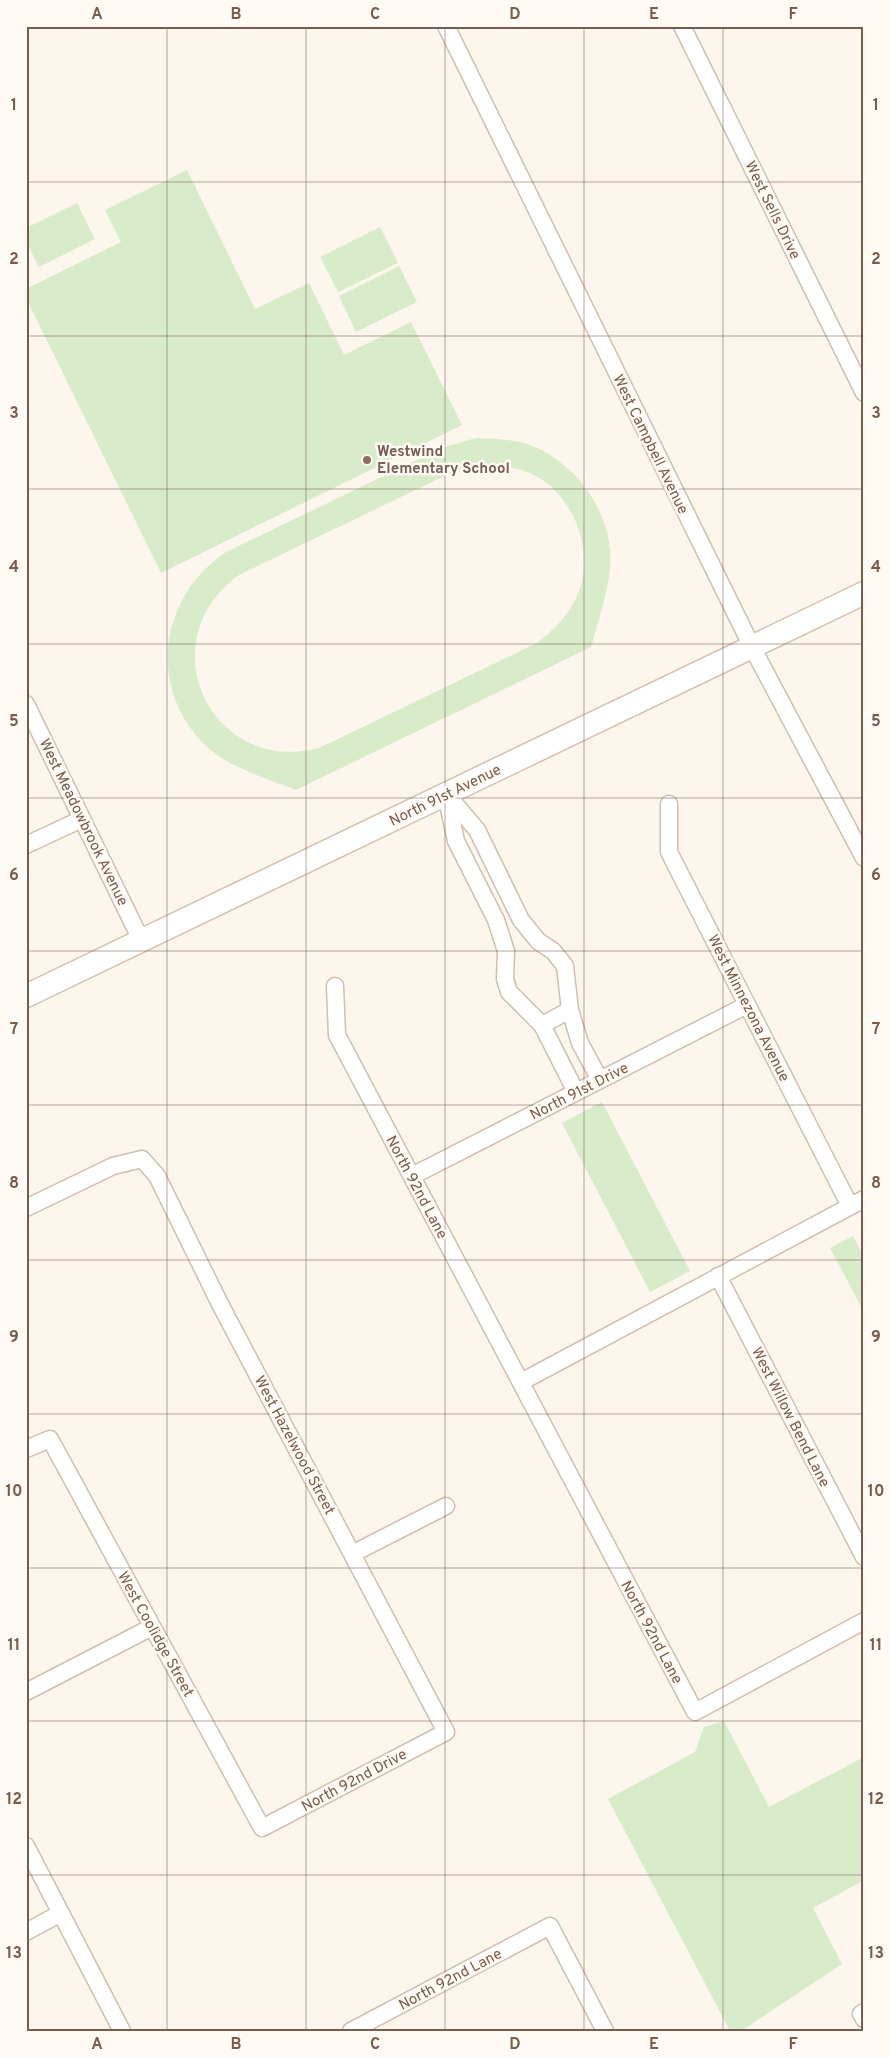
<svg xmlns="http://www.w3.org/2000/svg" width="890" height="2057" viewBox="0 0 890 2057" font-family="Overpass,sans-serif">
<rect width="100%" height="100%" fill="#fdf6ec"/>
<!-- green -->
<path fill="#d8ecc9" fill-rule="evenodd" d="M187,170L255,309L309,283L344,355L411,322L462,425L161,573L26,298V289L121,242L105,210Z
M77,203L95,239L39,267L26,241V228Z
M380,227L398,263L338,292L320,257Z
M399,266L417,302L356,332L339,296Z
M476,438C497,439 518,439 537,448C581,468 615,519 610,569C607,595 598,621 591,647L296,790C264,777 225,767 201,741C147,682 161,596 226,552L444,447ZM480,465C498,465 515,466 532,474C574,493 597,555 577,596C568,616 554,630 537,643L319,748C211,776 147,642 239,575L459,469Z
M602,1102L690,1271L650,1292L562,1123Z
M853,1236L864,1257V1312L830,1248Z
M724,1721L769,1807L864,1757V1880L813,1908L842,1964L741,2031H730L608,1799L695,1752L704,1727Z"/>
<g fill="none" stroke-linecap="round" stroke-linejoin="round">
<!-- minor casing -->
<g stroke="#d1beb0" stroke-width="19">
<path id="minor" d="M446,26L752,647L864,858
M682,26L864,393
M26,704L141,940
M446,795L456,841L496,920L506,951L505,979L509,992L542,1025L576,1092
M448,796L477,830L521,920L538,941L553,951L565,966L570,1010L580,1043L600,1080
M669,804V852L850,1206
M26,845L82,819
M335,986L337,1035L695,1712L864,1621
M542,1025L570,1010
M412,1176L747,1005
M26,1208L113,1166L142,1159L157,1176L220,1304L446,1732L262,1828L50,1439L26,1449
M718,1276L864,1557
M521,1382L864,1199
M352,1554L446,1506
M26,1692L152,1627
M26,1846L122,2031
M26,1932L61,1913
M864,2012L861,2014L864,2019
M351,2031L550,1926L605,2031"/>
</g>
<!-- secondary casing -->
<g stroke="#d6c0b0" stroke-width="25">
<path id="secondary" d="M26,996L864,593"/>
</g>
<!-- minor -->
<use href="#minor" stroke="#fff" stroke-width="16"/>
<!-- secondary -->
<use href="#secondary" stroke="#fff" stroke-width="22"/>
</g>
<!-- grid -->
<path fill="none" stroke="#7a5c4d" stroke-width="1" stroke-opacity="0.55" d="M167,26V2031M306,26V2031M445,26V2031M584,26V2031M723,26V2031M26,182H864M26,336H864M26,489H864M26,644H864M26,798H864M26,951H864M26,1105H864M26,1260H864M26,1414H864M26,1568H864M26,1721H864M26,1875H864"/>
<!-- markers -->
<circle fill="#8d6e63" stroke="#fffaf3" stroke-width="2" cx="367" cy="460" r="5"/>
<g text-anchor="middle" stroke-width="5" stroke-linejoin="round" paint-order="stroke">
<!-- street labels -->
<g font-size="15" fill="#7a5c4d" stroke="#fffaf3">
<text transform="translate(773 210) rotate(64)" y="5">West Sells Drive</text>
<text transform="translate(651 444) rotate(64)" y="5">West Campbell Avenue</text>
<text transform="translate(445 795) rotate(-26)" y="5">North 91st Avenue</text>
<text transform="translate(84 822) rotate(64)" y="5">West Meadowbrook Avenue</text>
<text transform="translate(749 1008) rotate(63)" y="5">West Minnezona Avenue</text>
<text transform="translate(579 1091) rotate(-27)" y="5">North 91st Drive</text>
<text transform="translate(417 1187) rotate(62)" y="5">North 92nd Lane</text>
<text transform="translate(791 1417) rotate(63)" y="5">West Willow Bend Lane</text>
<text transform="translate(295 1445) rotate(62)" y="5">West Hazelwood Street</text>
<text transform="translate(652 1632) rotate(62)" y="5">North 92nd Lane</text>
<text transform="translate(156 1634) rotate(61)" y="5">West Coolidge Street</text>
<text transform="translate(354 1780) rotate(-28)" y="5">North 92nd Drive</text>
<text transform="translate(450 1979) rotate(-28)" y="5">North 92nd Lane</text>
</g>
<!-- education labels -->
<g font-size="15" font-weight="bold" fill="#785e54" stroke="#fffaf3" text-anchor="start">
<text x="377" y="456">Westwind<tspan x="377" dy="17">Elementary School</tspan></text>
</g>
</g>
<!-- border -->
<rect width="890" height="2057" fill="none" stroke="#fffaf3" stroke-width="55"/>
<rect x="28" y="28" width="834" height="2002" fill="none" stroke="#7a5c4d" stroke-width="2"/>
<g font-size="16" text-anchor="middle" font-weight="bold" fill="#7a5c4d">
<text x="97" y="19">A</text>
<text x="236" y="19">B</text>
<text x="375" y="19">C</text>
<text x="515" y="19">D</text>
<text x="654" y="19">E</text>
<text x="793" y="19">F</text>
<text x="14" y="110">1</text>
<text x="876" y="110">1</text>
<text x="14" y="264">2</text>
<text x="876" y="264">2</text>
<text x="14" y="418">3</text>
<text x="876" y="418">3</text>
<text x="14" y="572">4</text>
<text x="876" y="572">4</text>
<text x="14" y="726">5</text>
<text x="876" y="726">5</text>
<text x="14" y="880">6</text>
<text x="876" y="880">6</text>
<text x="14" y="1034">7</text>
<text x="876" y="1034">7</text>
<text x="14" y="1188">8</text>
<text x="876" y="1188">8</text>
<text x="14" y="1342">9</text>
<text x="876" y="1342">9</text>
<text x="14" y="1496">10</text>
<text x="876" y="1496">10</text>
<text x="14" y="1650">11</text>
<text x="876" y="1650">11</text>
<text x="14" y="1804">12</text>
<text x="876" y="1804">12</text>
<text x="14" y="1958">13</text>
<text x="876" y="1958">13</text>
<text x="97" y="2049">A</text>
<text x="236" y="2049">B</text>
<text x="375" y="2049">C</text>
<text x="515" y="2049">D</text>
<text x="654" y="2049">E</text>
<text x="793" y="2049">F</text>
</g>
</svg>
